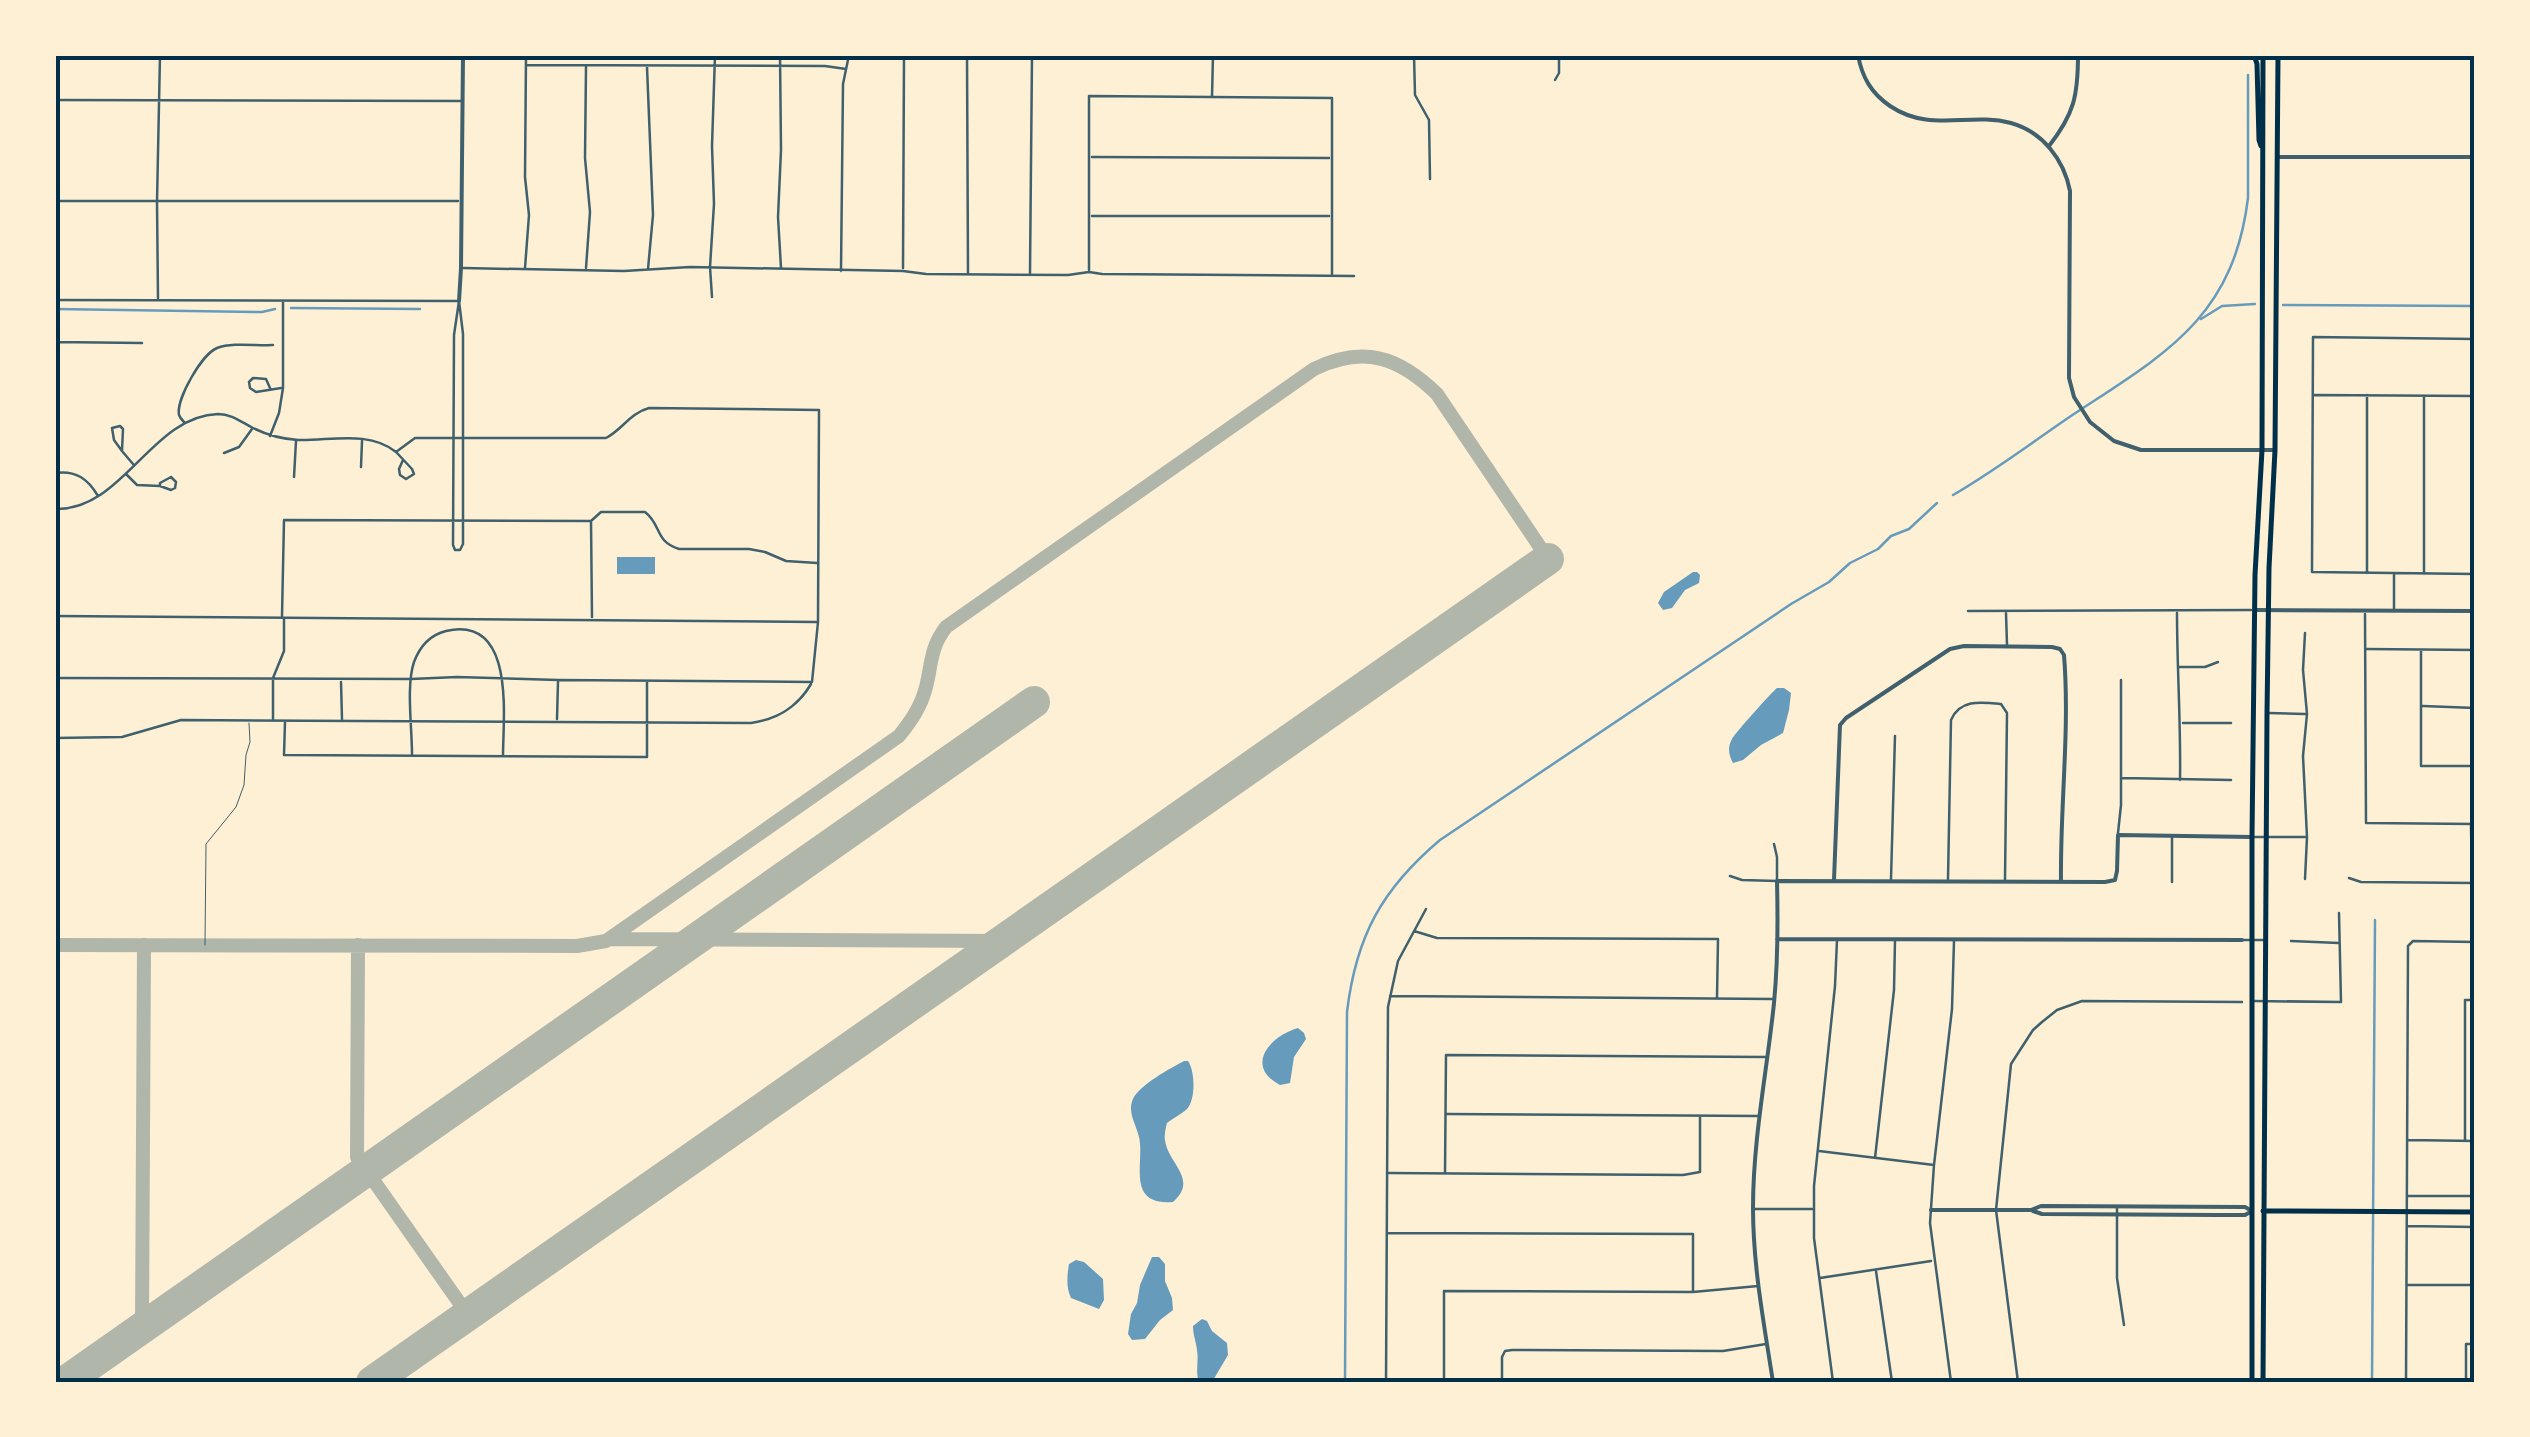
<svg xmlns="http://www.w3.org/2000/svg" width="2530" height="1437" viewBox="0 0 2530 1437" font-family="'IBM Plex Serif',serif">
<rect width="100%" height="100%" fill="#fdf0d5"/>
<!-- water -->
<path fill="#669bbc" d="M617,557H655V574H617Z
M1693,572H1697L1700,575L1699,583L1685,590L1672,608L1663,610L1658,603L1664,592Z
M1777,688H1784L1791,693L1789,710L1783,733L1761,745L1743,760L1733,763C1729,756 1727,748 1732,739C1735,733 1771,693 1777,688Z
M1298,1028L1304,1033L1306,1039L1294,1057L1290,1083L1280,1085C1244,1066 1270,1036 1298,1028Z
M1184,1061H1188C1195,1071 1196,1099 1187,1109C1182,1114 1173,1118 1167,1123C1166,1126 1164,1137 1165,1140C1168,1164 1199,1179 1173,1202C1125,1206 1145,1162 1139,1137C1136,1124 1127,1112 1133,1099C1139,1085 1171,1068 1184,1061Z
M1152,1257H1159L1165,1264V1281L1172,1298L1173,1310L1160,1320L1145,1339L1132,1340L1128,1334L1131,1314L1137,1303L1140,1285Z
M1076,1260L1084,1262L1103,1279L1104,1300L1099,1309L1071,1298C1066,1287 1067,1276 1069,1264Z
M1202,1319L1207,1321L1212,1331L1227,1343L1228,1355L1212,1382H1199C1195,1371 1199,1362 1197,1350C1196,1341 1193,1335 1193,1326Z"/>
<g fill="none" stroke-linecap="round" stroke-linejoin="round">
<!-- stream -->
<path stroke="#669bbc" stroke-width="2.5" d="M2283,305L2475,306
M291,308L420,309
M55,309L262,312L275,309
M2201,319L2222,306L2255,304
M1953,495C1993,472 2030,444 2068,418C2161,356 2233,321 2248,198V75
M1345,1382L1347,1012C1356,936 1382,889 1440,840L1791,604L1829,582L1850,563L1878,549L1891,536L1909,529L1937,503
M2372,1382L2375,920"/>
<!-- taxiway -->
<path stroke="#b1b6ab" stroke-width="14" d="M609,939L1002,941
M55,945L577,946L606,941L899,736C911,721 921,707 926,687C932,663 930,648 946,627L1314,369C1364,345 1399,357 1437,394L1548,559
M358,945L357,1157L468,1315
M142,1328L144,945"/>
<!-- runway -->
<path stroke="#b1b6ab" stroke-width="32" d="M65,1382L1034,702
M372,1382L1548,559"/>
<!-- service -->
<path stroke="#3f606c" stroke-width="1" d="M205,945L206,844L236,807L244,785L246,755L250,742L249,723"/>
<!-- minor -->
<path stroke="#3f606c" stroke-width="2.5" d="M780,55L781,150L778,217L781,268
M967,55L968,273
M1414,55L1415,95L1429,120L1430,179
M526,65L825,66L846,69
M647,67L653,215L648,269
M1555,80L1559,73V55
M1212,97L1213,55
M55,100L462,101
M1092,157L1329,158
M55,201H458
M1092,216H1329
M463,268L624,271L690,267L903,271L926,274L1068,275L1089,272L1102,274L1354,276
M525,268L529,215L525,177L526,55
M586,268L590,212L585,158L586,67
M903,268L904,55
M1089,270V96L1332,98V274
M841,271L843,84L849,55
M1030,273L1032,55
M712,297L710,267L714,204L712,146L715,55
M158,298L157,202L160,55
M55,300L458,301
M459,301L463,334V544L460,550H455L453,545L454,335Z
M55,319V346
M2475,339L2313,337L2312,572L2475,574
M55,342L142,343
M55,383V404
M270,388L266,379L253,378L249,382L250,388L256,392L281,388
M2314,395L2475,396
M2367,395V573
M2424,396V574
M184,422C182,420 180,418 179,415C176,399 202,354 217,348C233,342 256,346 273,345
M270,436L279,413L283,388V302
M122,451L114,440L112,428L120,426L123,429L122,451L133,464
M224,453L239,447L252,429
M397,453L412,469L414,474L406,479L400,475L399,469L403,460
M361,467L362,441
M55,473C76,470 88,479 98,496
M126,474L137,485L160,486L171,490L175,488L176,482L171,477L160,483V486
M294,477L296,441
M55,509C123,511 151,416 218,414C232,414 241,422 253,428C267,435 283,439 298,440C330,441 369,430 396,452L415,438H606C622,430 630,413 649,408L819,410L818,622L812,682L558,680L457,677L411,679L55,678
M1968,611L2251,610
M2394,611V575
M2006,613L2007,645
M2177,613C2177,669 2181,724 2180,780
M2365,614L2366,823L2475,824
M55,616L816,622
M282,616L284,520L591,521
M592,617L591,521L601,512H645C662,525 654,541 679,549H749L765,552L786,561L817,563
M2367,649L2475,650
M2421,650V766H2475
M2178,667H2205L2218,662
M341,682L342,719
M2423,706L2475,708
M2268,713L2305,714
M273,719V678L284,651V619
M557,719L558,682
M285,722L284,755L647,757V681
M2183,723H2231
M55,738L122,737L181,720L751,723C777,719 797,708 811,684
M412,754C412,727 406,686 414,662C420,646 430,635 446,631C516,615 503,717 503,756
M2122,778L2231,780
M2471,826L2472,883
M2118,833L2121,805V680
M2253,837H2305
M1730,876L1742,880L1777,881V857L1774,844
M2349,878L2361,882L2475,883
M1891,879L1895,736
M1948,879L1951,720C1960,699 1981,702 2001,704L2007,713L2005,880
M2305,879L2307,837L2303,756L2307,714L2303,670L2305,633
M2172,882V837
M1414,931L1437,938L1718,939L1717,997
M2242,940H2263
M2291,941L2339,943
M1390,996L1772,999
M2253,1001L2341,1002L2339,913
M1447,1114L1759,1116
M2408,1140L2475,1141
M2465,1141V1000H2475
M1819,1151L1934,1165
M1875,1158L1894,990L1895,940
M1389,1173L1683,1175L1700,1172V1116
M1445,1173L1446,1055L1766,1057
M2408,1196H2475
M2117,1207V1278L2124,1325
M1755,1209H1812
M2407,1226L2475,1227
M1388,1233L1693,1234V1291
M1876,1271L1892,1382
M1820,1278L1931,1261
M2408,1285H2475
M1386,1382L1388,1007L1398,961L1426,909
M1444,1382V1291L1693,1292L1758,1286
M1502,1382V1357L1505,1351L1512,1350L1723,1351L1766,1344
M1833,1382L1814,1238V1186L1835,986L1837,940
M1951,1382L1930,1223L1934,1165L1952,1009L1954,941
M2018,1382L1996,1210L2011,1064L2033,1030L2042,1022L2057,1010L2082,1001L2242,1002
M2406,1382L2408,946L2413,941L2475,942
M2466,1382V1344H2475"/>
<!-- tertiary -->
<path stroke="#3f606c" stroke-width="4" d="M1858,55C1862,77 1871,93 1890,106C1930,133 1969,112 2011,123C2043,132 2064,160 2070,191L2069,378L2074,397L2090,422L2114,441L2141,450H2275
M2049,146C2074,114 2078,96 2078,55
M2277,157H2475
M459,301L461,268L463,55
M2255,610L2475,611
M1834,880L1840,725L1846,718L1950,649L1964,646L2052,647L2060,649L2064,655C2070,730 2060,806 2061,881
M1777,939L2242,940
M1931,1210H2031L2041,1206L2245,1207L2252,1211
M2033,1211L2042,1214L2218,1215H2245L2252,1211
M1773,1382C1764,1324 1753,1266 1753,1208C1753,1139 1767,1071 1774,1003C1778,962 1778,921 1777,881L2105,882L2115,880L2117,871L2118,835L2252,837"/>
<!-- primary -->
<path stroke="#003049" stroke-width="5" d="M2254,55L2257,64L2259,140L2261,146
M2263,1211L2475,1212
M2252,1382V837L2255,575L2262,450L2263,55
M2263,1382L2267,713L2269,568L2275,450L2278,55"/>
</g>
<!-- border -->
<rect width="2530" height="1437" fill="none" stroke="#fdf0d5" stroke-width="115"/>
<rect x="58" y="58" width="2414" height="1322" fill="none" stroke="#003049" stroke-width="4"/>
</svg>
